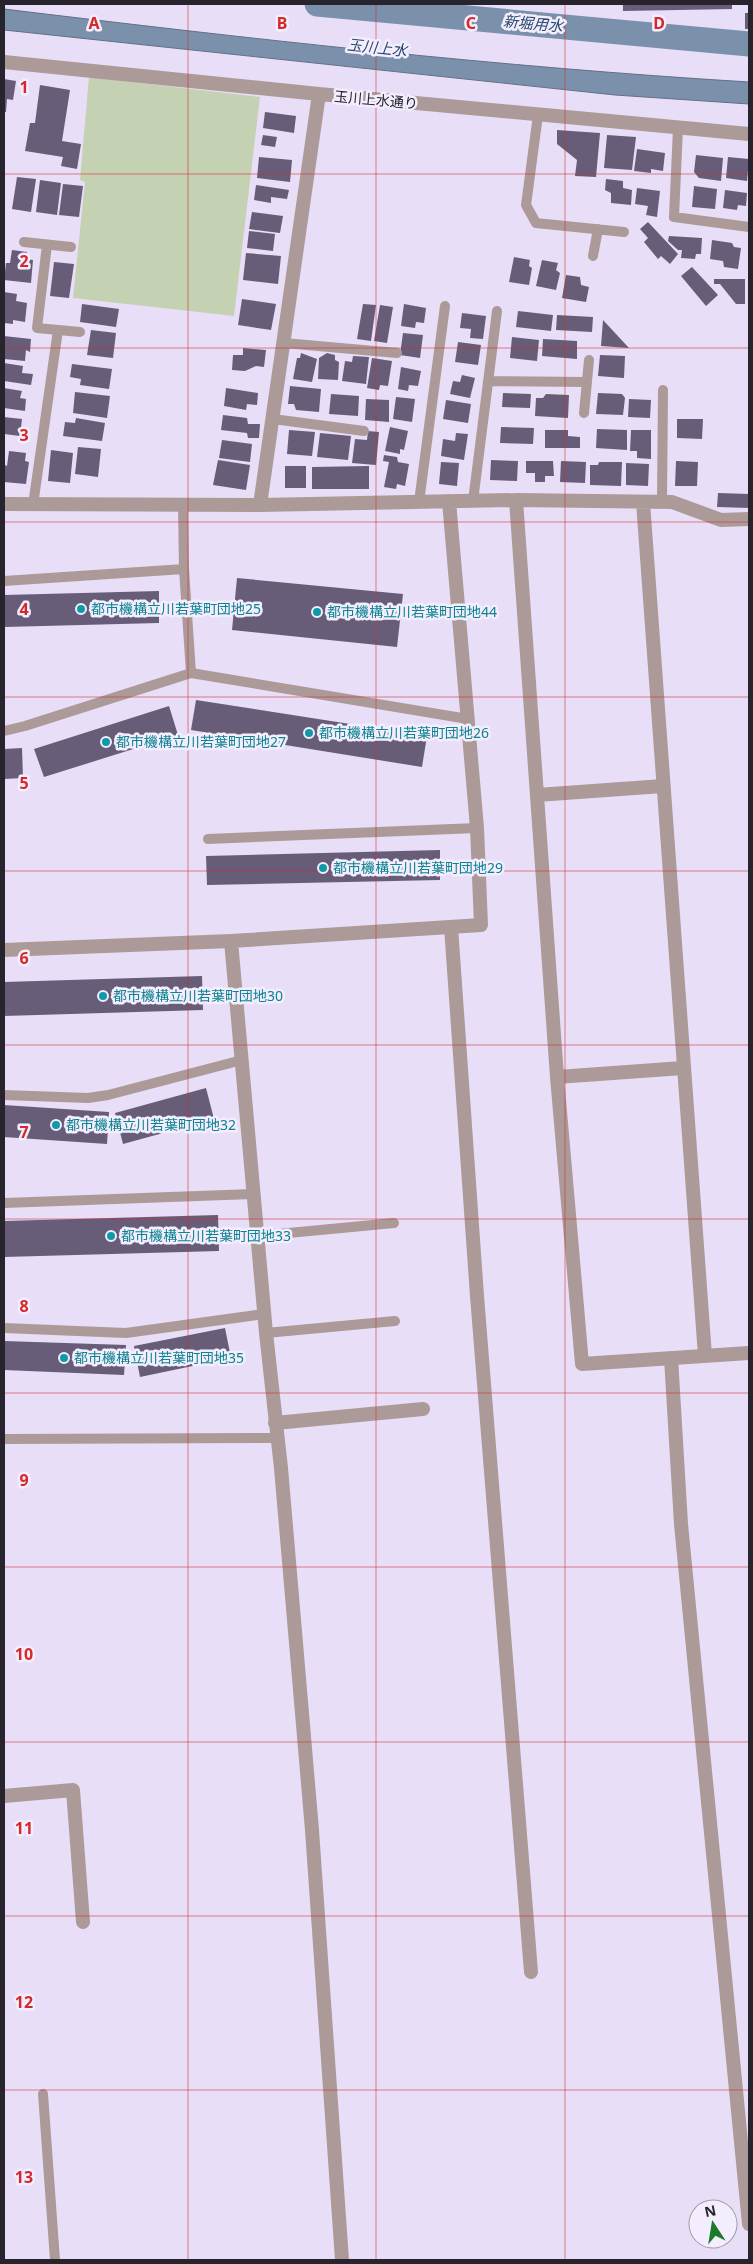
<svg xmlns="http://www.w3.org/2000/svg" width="753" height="2264" viewBox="0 0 753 2264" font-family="'Noto Sans','Noto Sans JP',sans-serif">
<rect width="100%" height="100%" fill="#e8def8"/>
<!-- green -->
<path fill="#c5d1b3" d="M89,77L260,97L234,316L73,298L85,182L80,180Z"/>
<!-- water -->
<path fill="#7b91ab" stroke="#627085" d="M4,9C251,39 500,67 749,82V104L615,95L4,30Z"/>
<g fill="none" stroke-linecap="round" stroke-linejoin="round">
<!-- canal -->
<path stroke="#7b91ab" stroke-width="25" d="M317,4L749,44"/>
</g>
<!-- building -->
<path fill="#685d79" d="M623,4H732V9L623,11Z
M745,13H749V29H745Z
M4,79L16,81L13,100L7,99L6,112H4Z
M40,85L70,90L62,141L81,144L77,169L61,166L63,157L25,151L30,123H35Z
M265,112L296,116L294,133L263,128Z
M557,130L600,133L596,177L575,176L577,160L557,144Z
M263,135L277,137L275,147L261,145Z
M607,135L636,137L632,170L604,168Z
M637,149L665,153L663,171L651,169V173L634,171Z
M696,155L723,158L721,181L699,178L694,172Z
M259,157L292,160L290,182L257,178Z
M728,157L749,159L747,181L726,178Z
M17,177L36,179L31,212L12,209Z
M606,179L623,181V188L632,190L631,205L611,203V193L605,190Z
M40,180L61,183L57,215L36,212Z
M63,184L83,186L79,217L59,215Z
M256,185L289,190L287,199L271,197V203L254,200Z
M694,186L717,189L715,209L692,207Z
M637,188L660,191L657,217L646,215L648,206L635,204Z
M725,190L747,193L746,206L738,205L737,210L723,208Z
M252,212L283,216L280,233L249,229Z
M648,222L678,254L670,264L661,256L658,259L644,242L648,238L640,229Z
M249,231L275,234L273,251L247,248Z
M669,236L702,238L701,254H696L695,259L681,258L682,250H678L668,241Z
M712,240L732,243L734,247L741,248L738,269L724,267L723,261L710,259Z
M12,250L27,252L26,259L33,260L31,283L4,280L6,263H10Z
M246,253L281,256L278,284L243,280Z
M514,257L530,260L529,266L532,268L529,285L509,282Z
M542,260L558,263L556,270L560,273L556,290L536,286Z
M54,262L74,264L69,298L50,296Z
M692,267L718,295L706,306L681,276Z
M566,275L580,277L581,285L589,287L586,302L562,298Z
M714,279H745V304H736L720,284H714Z
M4,292L17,294L16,301L27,303L25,322L13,320V324L4,323Z
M242,299L276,304L271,330L238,325Z
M82,304L119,309L116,327L80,322Z
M363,304L376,305L371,341L357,339Z
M404,304L426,308L424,323L416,322L415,328L401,326Z
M380,305L393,307L387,343L374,341Z
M518,311L553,315L551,331L516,327Z
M462,313L486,316L483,339L470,338L471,329L460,328Z
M557,315L593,317L592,332L556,330Z
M603,320L629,348L601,346Z
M91,330L116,333L113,358L87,355Z
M403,333L423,335L420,358L400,355Z
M4,336L31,339L30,352L26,350L25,361L4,359Z
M512,337L539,340L537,361L510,358Z
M543,339L577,341V359L542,356Z
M458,342L481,345L478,365L455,362Z
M243,348L266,350L264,367L256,366L245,371L232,370L233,355H243Z
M301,353L317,359L312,382L293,379L297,358H300Z
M327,353L335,355V360L339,362L338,380L318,379L319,358Z
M600,355L625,356L624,378L598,376Z
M353,356L369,357L366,384L342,381L345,361L352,362Z
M372,358L392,361L388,386L380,385L379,390L367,388Z
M4,363L23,366L22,373L33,374L31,385L4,381Z
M72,364L112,369L109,389L80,385L81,379L70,377Z
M401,367L421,371L418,386L409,385L408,391L398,389Z
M462,375L475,378L470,398L450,394L453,381L460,382Z
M290,386L321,389L319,412L296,410L294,404H288Z
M4,388L22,391L20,398L26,399L25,411L4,408Z
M226,388L258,393L257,405L247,404L246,410L224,406Z
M75,392L110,396L107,418L73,413Z
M503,393L531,394L530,408L502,407Z
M598,393L622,394L625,398L623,415L596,414Z
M331,394L359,396L358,416L329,414Z
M546,394L569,395L568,418L535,416L536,398H543Z
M396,397L415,399L412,422L393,419Z
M366,399L389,400V422L365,420Z
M629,399L651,400L650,418L628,417Z
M446,400L471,404L468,423L443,419Z
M223,415L247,418L248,424H260L259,438H248L247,433L221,430Z
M4,417L22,419L20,436L4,434Z
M76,418L105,423L102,441L63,436L65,422L75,423Z
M677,419H703L702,439L677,438Z
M390,427L408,431L404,450L400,449V454L385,451Z
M501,427L534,428L533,444L500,443Z
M597,429L627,430V450L596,448Z
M289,430L315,432L312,456L287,454Z
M545,430H568V436L580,437V448H545Z
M631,430H651V459L637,458V451H630Z
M368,431L379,432L376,465L352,463L355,439L367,440Z
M320,433L351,436L348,460L317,457Z
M456,433L468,434L464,460L441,456L443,439L455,441Z
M222,440L252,444L250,462L219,458Z
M78,447L101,449L98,477L75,474Z
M51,450L73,453L70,483L48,481Z
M9,451L26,453L25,461L29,462L26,484L4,482L5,465L7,466Z
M384,455L397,457L398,462L409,464L405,486L397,484L396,489L384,487L389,462L383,461Z
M218,460L250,465L246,490L213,485Z
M491,460L518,461L517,481L490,480Z
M526,461H553L554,476H545V482H535V473H526Z
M561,461L586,462L585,483L560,482Z
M676,461L698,462L697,486H675Z
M441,462L459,463L457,486L439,484Z
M599,462H622L621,486L590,485V465H598Z
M626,463L649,464L648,486L626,485Z
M285,466H306V488H285Z
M369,466V489H312V467Z
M718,493L749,494V508L717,507Z
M237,578L403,594L397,647L232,630Z
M159,591V623L4,627V595Z
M196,700L427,736L422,767L191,730Z
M169,706L178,735L44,777L34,749Z
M22,748L23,778L4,779V749Z
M440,850V880L207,885L206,856Z
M202,976L203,1010L4,1016V982Z
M206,1088L214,1119L123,1144L115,1113Z
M4,1105L109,1112L107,1144L4,1137Z
M218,1215L219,1251L4,1257V1221Z
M225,1328L231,1358L140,1377L134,1346Z
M4,1341L126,1345L124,1375L4,1370Z"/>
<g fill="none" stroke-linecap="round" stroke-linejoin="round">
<!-- service -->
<path stroke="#ac9a99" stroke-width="10" d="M538,115L526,205L536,223L624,232
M678,128L674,217L749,227
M24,242L71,247
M47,245L37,328L80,332
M593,256L598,229
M284,343L397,353
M488,381L587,382
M584,413L589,360
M273,419L364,431
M473,501L497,311
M419,502L445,306
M662,502L663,390
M33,505L58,330
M183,505L184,569L191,673
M4,581L184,569
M4,731L25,726L191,673L468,719
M208,839L477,828
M4,1095L88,1098L108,1095L242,1060
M4,1203L253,1194
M257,1236L394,1223
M4,1328L126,1333L264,1314
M266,1333L395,1321
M4,1439L276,1438
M43,2094L55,2260"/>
<!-- minor -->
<path stroke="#ac9a99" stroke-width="14" d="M4,62L319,94L749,134
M516,500L557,1077L582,1364L749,1353
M643,502L705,1356
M4,504L260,505L516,500L672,502L721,520L749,519
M260,505L319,94
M537,795L663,786
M451,927L477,1296L531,1972
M557,1077L683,1068
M671,1358L681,1524L749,2224
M275,1423L423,1409
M4,1796L73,1790L83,1922
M342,2260L312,1830L281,1468L266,1333L231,941L481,925L477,828L449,501"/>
<!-- tertiary -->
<path stroke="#ac9a99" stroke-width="14" d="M4,950L231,941"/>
</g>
<!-- grid -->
<path fill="none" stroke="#d62828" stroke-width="1" stroke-opacity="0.55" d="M188,4V2260M376,4V2260M565,4V2260M4,174H749M4,348H749M4,522H749M4,697H749M4,871H749M4,1045H749M4,1219H749M4,1393H749M4,1567H749M4,1742H749M4,1916H749M4,2090H749"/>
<!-- markers -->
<g fill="#0f9aa8" stroke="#f3edfd" stroke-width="2">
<circle cx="81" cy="609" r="5"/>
<circle cx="317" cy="612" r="5"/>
<circle cx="309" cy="733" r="5"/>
<circle cx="106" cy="742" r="5"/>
<circle cx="323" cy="868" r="5"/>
<circle cx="103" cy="996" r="5"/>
<circle cx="56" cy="1125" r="5"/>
<circle cx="111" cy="1236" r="5"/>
<circle cx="64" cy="1358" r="5"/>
</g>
<g text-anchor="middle" stroke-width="5" stroke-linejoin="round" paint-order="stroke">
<!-- street labels -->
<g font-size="14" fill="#27242d" stroke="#f3edfd">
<text transform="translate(376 100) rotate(5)" y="5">玉川上水通り</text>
</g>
<!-- culture labels -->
<g font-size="14" fill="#0d838f" stroke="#f3edfd" text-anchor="start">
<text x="91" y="614">都市機構立川若葉町団地25</text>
<text x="327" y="617">都市機構立川若葉町団地44</text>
<text x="319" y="738">都市機構立川若葉町団地26</text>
<text x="116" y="747">都市機構立川若葉町団地27</text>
<text x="333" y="873">都市機構立川若葉町団地29</text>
<text x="113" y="1001">都市機構立川若葉町団地30</text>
<text x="66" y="1130">都市機構立川若葉町団地32</text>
<text x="121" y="1241">都市機構立川若葉町団地33</text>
<text x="74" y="1363">都市機構立川若葉町団地35</text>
</g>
<!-- water labels -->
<g font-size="15" font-style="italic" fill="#26476d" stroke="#f3edfd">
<text transform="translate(533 24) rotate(5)" y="5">新堀用水</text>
<text transform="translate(377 48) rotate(6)" y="5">玉川上水</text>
</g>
</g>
<g font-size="16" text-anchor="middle" font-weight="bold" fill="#d62828" stroke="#f3edfd" stroke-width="5" stroke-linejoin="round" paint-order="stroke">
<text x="94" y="29">A</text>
<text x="282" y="29">B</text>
<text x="471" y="29">C</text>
<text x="659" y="29">D</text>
<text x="24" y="93">1</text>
<text x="24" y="267">2</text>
<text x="24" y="441">3</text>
<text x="24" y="615">4</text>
<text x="24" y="789">5</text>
<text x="24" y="964">6</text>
<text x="24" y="1138">7</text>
<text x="24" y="1312">8</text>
<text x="24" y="1486">9</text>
<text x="24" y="1660">10</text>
<text x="24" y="1834">11</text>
<text x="24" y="2008">12</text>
<text x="24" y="2183">13</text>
</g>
<!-- border -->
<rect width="753" height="2264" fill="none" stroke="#27242d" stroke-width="10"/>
<!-- north arrow -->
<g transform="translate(713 2224) rotate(348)"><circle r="24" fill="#f3edfd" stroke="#a19daa"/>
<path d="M0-4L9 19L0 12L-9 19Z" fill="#1c7b2b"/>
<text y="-8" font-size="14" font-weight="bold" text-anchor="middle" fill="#27242d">N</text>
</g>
</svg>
